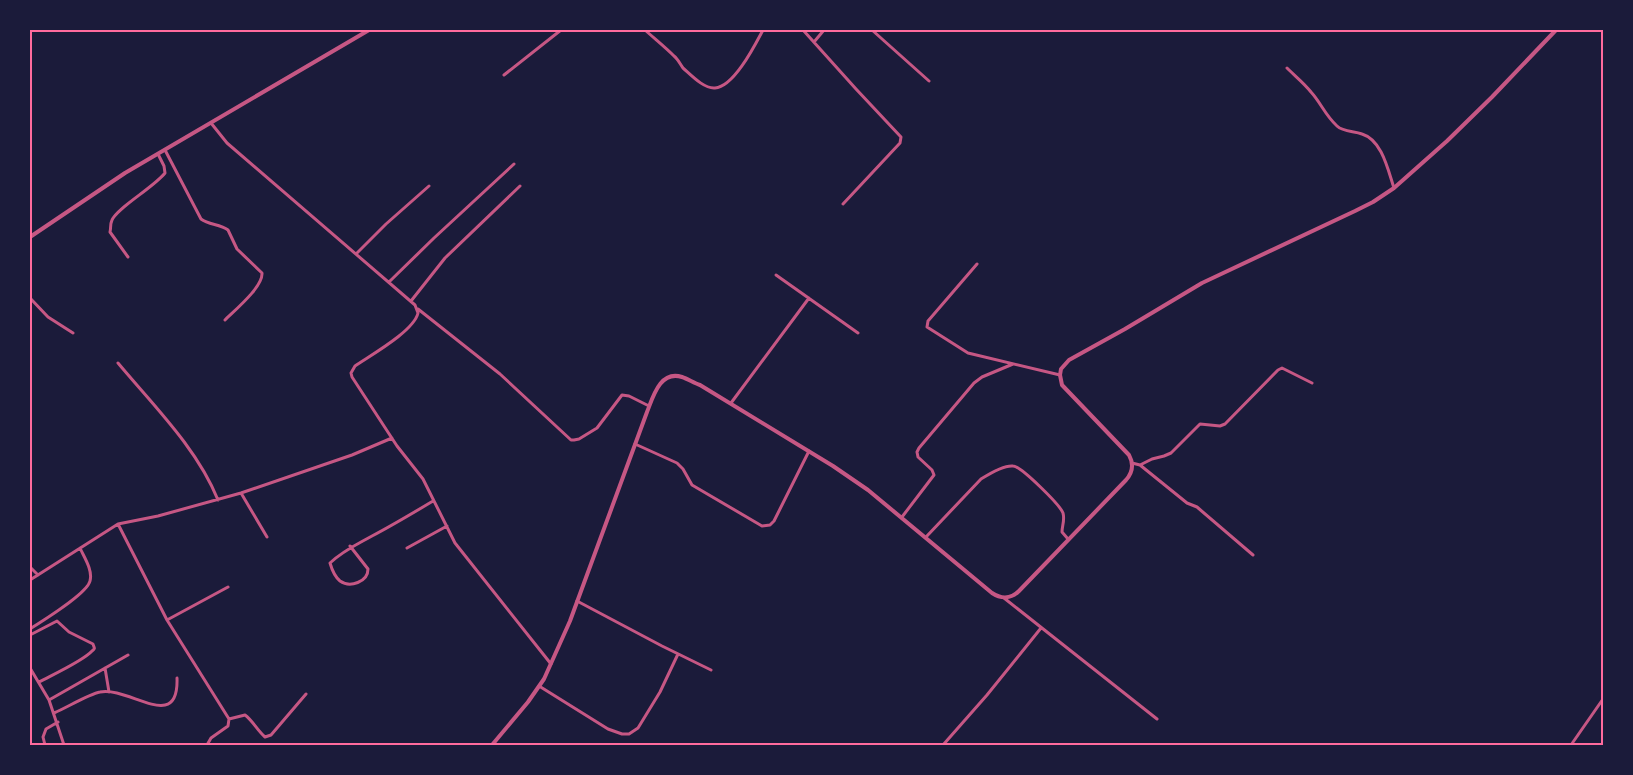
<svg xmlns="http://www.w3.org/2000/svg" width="1633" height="775" viewBox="0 0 1633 775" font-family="Arial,sans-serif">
<rect width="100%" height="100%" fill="#1b1b3a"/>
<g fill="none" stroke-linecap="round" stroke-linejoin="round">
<!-- minor -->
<path stroke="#c65784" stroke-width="3" d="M645,30C655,39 665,47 674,56C678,59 680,64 683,68C691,75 704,89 715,88C734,87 755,45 763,30
M803,30L856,89L901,137L900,143L843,204
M872,30L929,81
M814,42L824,30
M1287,68C1295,76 1304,83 1311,92C1321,103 1325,115 1337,126C1343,132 1354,131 1362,134C1382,140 1388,170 1394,188
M504,75L561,30
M211,123L227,143L415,305L418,313C414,331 371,355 355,366L351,373L352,377L397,446L423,479L455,543L551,664
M165,150L201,219C209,225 220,224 228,230L237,249L262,273C263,287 235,310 225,320
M356,254L386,224L429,186
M128,257L110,232C111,229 110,224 112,220C118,207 153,188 165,173L164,166L158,154
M977,264L928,321L927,327L968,353L1060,375
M776,275L858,333
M389,282L434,238L514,164
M30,298L48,317L73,333
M411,301L445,258L520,186
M418,309L500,374L571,440H574L579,439L597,428L622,395L629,396L649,406
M118,363C153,405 197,448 218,500
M731,403L809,298
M635,444L677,463L683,469L692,485L762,526L770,525L774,521L809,451
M1132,463L1140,465L1152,459L1164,456L1171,453L1200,424L1220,426L1225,424L1278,370L1282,368L1312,383
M1140,465L1187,503L1197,507L1253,555
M241,493L267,537
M902,517L934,475L932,470L918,457L917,452L919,448L974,383L982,377L1013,364
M118,524L167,620L229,719L228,726L211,738L207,745
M926,537L981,479C989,474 1003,465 1013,466C1021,466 1060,505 1063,513C1065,520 1062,526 1062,532L1068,539
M350,546L368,569C368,582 350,588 340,581C334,576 332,570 330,563C344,550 356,545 372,536C393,525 413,513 433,501
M407,548L447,526
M30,567L38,575
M30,580L118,524L158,516L241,493L352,455L392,438
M1004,598L1157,719
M577,601L662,646L711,670
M167,620L228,587
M30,629C42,621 87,594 90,581C93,570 84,557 80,548
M30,635L57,621L69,632L93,644C94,648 96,648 92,651C83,661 52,675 39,682
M30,668L49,700L64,745
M105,668L109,692
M539,686L608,729L622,734H629L638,728L660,692L678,654
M49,700L128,655
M54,713C66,708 89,694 100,692C129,686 179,734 177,678
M229,719L245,715C253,721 257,730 265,737L271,735L306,694
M45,745L43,737L46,729L58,722
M943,745L987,695L1041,628
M1571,745L1603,699"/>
<!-- tertiary -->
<path stroke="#c65784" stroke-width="4" d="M30,237L125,173L369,30
M492,745L528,702L544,679L570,621L647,412C653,397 660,370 682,377C688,379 694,383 700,385L833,466L868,490L992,593C1001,599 1011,599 1019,591L1126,480C1133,472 1134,464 1129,455L1062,385L1060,375L1061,369L1069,360L1125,329L1202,283L1355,211L1373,202L1394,188L1447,141L1492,97L1556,30"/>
</g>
<!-- border -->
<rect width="1633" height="775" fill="none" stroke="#1b1b3a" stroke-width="62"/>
<rect x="31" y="31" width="1571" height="713" fill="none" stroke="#ff6b9d" stroke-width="2"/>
</svg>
